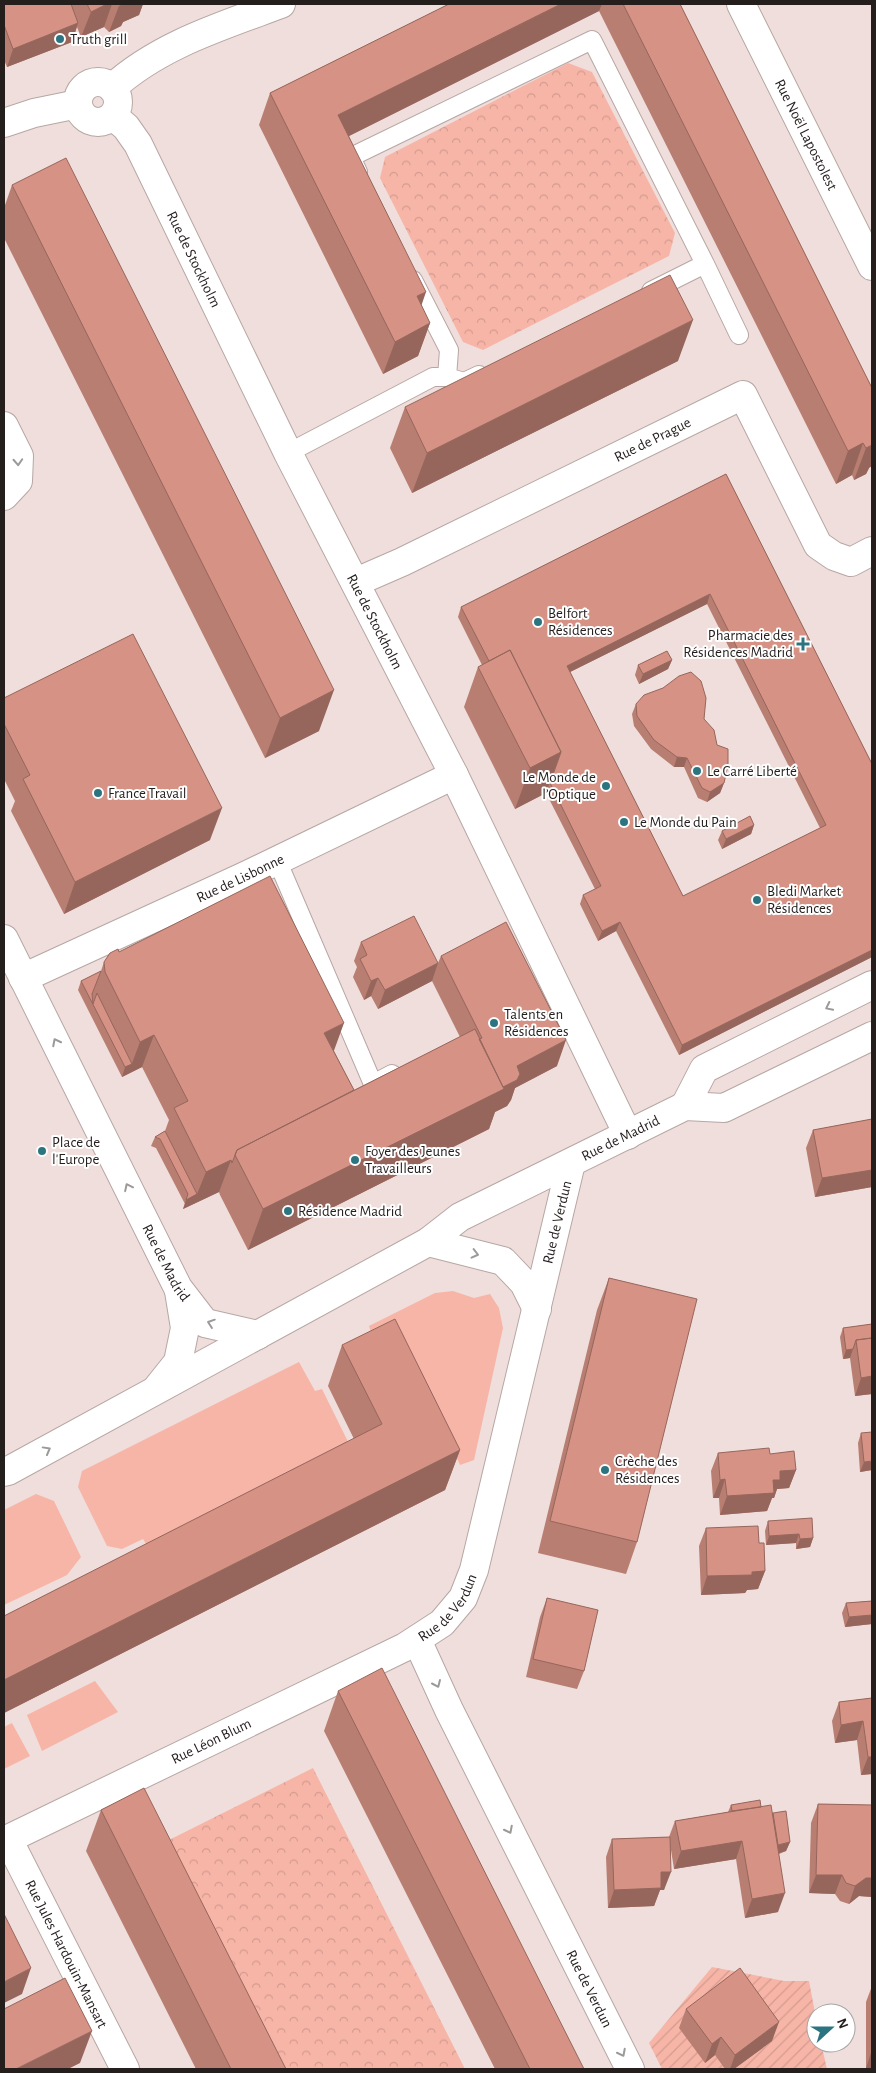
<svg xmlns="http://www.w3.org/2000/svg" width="876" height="2073" viewBox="0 0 876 2073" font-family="'Alegreya Sans',sans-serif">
<defs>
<pattern id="park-crowns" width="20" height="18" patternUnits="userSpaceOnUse" patternTransform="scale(1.25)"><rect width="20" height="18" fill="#f7b5a7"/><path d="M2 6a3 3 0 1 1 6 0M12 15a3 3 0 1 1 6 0" fill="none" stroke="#d49b8f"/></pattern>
<pattern id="garden-furrows" width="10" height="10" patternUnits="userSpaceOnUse" patternTransform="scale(1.25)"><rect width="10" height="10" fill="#f7b5a7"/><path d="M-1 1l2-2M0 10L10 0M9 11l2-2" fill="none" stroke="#d49b8f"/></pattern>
</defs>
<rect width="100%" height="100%" fill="#efdedb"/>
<!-- grass -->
<path fill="#f7b5a7" d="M453,1291L474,1298L490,1294L499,1308L503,1328L474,1460L460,1465L438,1415L380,1359L369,1326L435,1293Z
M299,1362L315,1391L322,1389L361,1468L162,1569L143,1539L122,1549L107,1546L78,1487L82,1471Z
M36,1494L54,1501L81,1557L67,1575L4,1605V1510Z
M95,1681L118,1712L42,1751L27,1715Z
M12,1723L30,1756L4,1769V1727Z"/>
<!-- park -->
<path fill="url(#park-crowns)" d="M568,63L592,72L675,233L669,256L483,350L463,342L380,178L385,157Z
M313,1768L465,2069H280L165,1842Z"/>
<!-- garden -->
<path fill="url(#garden-furrows)" d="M712,1967L784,1981H809L816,2018V2043H821L827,2069H662L649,2043Z"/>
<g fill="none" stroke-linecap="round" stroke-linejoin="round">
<!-- lane casing -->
<g stroke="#b7a7a4" stroke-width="20">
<path id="lane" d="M358,172L351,157L592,40L705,264L651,291
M705,264L739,335
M413,280L449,350L447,377
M288,453L433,377H447L464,382L479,375
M277,860L373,1084L392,1074"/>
</g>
<!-- street casing -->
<g stroke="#b7a7a4" stroke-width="30">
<g id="street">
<path id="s1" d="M741,4L872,266"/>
<circle cx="98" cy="102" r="20"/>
<path d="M112,88C159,45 222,26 281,4"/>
<path id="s2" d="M113,116L126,127L138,144L288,453L454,775L628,1135"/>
<path d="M4,123L34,113L78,104"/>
<path d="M4,426L19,456L18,481L4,496"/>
<path id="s3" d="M356,582L402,562L743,395L818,545L834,556L851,562L872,551"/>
<path id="s4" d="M4,939L178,1288L205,1323L258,1335"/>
<path id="s5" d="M23,978L243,877L454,775"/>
<path d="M685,1106L704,1069L872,985"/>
<path d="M428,1242L503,1261L524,1283L537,1309"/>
<path d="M158,1387L178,1362L185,1328L179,1291"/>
<path id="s6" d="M4,1472L8,1471L428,1242L460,1217L685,1106L724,1108L872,1036"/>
<path id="s7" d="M417,1640L449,1710L630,2069"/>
<path id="s8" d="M8,1839L125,2069"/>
<path id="s9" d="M4,1841L405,1647L442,1623L463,1598L474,1570L571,1163"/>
</g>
</g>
<!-- lane -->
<use href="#lane" stroke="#fff" stroke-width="18"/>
<!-- street -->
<use href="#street" stroke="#fff" stroke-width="28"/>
</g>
<!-- wall -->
<path fill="#b87e72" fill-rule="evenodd" d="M4,4H143L139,15L123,22L121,26L109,32L104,27L81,37L77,27L72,42L7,67L4,60Z
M449,4H680L872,388L869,468L866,474L854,480L852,475L836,484L599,11L349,136L421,306L430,323L418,356L383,374L259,125L270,93Z
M12,185L319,731L265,758L4,238V208Z
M678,361L412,493L390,448L405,407Z
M726,474L872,764V957L679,1055L616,931L598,941L580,904L583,895L595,889L546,793L515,809L464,707L478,667L482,665L458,617L461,607ZM707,604L820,828L683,896L570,672Z
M672,660L668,669L639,684L635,675L638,665Z
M4,698L210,840L64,914L11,811L15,801L4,779Z
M636,704L704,719L724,783L720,793L707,802L698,798L684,767H674L651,749L634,726L632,714Z
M754,825L751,834L722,849L718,840L722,831Z
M361,942L438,963L441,956L557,1066L515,1088L511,1100L507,1106L495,1112L489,1129L248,1250L220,1195L221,1194L220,1195L219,1192L183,1209L185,1204L156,1148L151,1146L155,1137L165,1131L169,1120L142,1067L122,1077L78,990L81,981L101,971L104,962L119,952L334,1051L354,1090L460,1037L432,981L378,1009L371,996L364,1000L353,977L357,967L354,961Z
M872,1119V1187L815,1197L806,1148L813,1130Z
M609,1278L637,1542L626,1574L538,1553L597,1310Z
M872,1324V1394L855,1396L850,1358L843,1359L840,1337L843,1328Z
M342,1345L460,1450L445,1490L4,1713V1616L354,1439L328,1386Z
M861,1433L872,1470L860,1472L858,1443Z
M718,1453L770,1454L796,1470L789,1488L777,1489L774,1498H772L767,1511L720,1515L719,1498H713L711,1471Z
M768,1521L813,1538L810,1547L796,1549V1543L766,1545L765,1531Z
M706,1528L759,1543L765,1571L758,1589L747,1590L745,1593L701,1595L699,1546Z
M547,1598L584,1671L577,1689L526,1677L540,1617Z
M872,1601V1624L845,1627L842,1613L846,1603Z
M338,1691L584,2069H495L324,1731Z
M872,1698V1774L861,1775L857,1740L835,1743L832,1721L839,1702Z
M818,1804L872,1805V1897L859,1896L849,1904L840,1901L835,1894L809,1893L811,1823Z
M731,1805L761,1807L773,1813L790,1842L786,1851L779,1854L778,1912L745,1918L736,1859L674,1869L671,1850L664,1890H660L654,1906L608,1908L606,1857L612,1839L669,1837L675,1821L728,1812Z
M101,1810L286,2069H196L86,1851Z
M872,1986V2068H866V2002Z
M686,2009L772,2041L734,2069H725L715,2055L705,2063L679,2028Z"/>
<!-- shaded-wall -->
<path fill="#96665c" d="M107,4H112L104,27L81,37L91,12Z
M123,4H143L139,15L123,22L121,26L109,32L119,6Z
M561,4H602L599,11L327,147L338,115Z
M78,23L72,42L7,67L13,49Z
M426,292L415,324L417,296Z
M693,320L678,361L412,493L427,453Z
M430,323L418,356L383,374L395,342Z
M863,443L852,475L836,484L848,451Z
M872,445V466L869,468L866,474L854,480L866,448Z
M710,594L707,604L564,675L567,666Z
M672,660L668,669L639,684L643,674Z
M334,690L319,731L265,758L280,718Z
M561,752L546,793L515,809L530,768Z
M677,757L687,758L684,767H674Z
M724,783L720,793L707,802L710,792Z
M222,808L210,840L64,914L75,882Z
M754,825L751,834L722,849L726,839Z
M620,922L616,931L598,941L602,931Z
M872,950V957L679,1055L682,1045Z
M438,963L432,981L378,1009L385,990Z
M378,978L371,996L364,1000L371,981Z
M344,1023L332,1056L324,1033Z
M154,1035L142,1067L128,1074L140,1042Z
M566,1040L557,1066L515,1088L511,1100L507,1106L495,1112L489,1129L248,1250L263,1209L517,1066Z
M132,1064L128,1074L122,1077L125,1067Z
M231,1160L219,1192L183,1209L186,1200L197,1194L206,1172Z
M872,1170V1187L815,1197L822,1178Z
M853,1349L850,1358L843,1359L846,1350Z
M872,1376V1394L855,1396L861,1378Z
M460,1450L445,1490L4,1713V1680Z
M872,1461V1470L860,1472L864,1462Z
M796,1470L789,1488L777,1489L774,1498H772L767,1511L720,1515L727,1496L773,1480L780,1471Z
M725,1479L719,1498H713L720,1480Z
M799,1534L796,1543L766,1545L769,1536Z
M813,1538L810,1547L796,1549L800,1539Z
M765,1571L758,1589L747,1590L745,1593L701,1595L707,1576Z
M872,1615V1624L845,1627L849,1617Z
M863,1721L857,1740L835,1743L841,1725Z
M868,1757H872V1774L861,1775Z
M742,1841L736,1859L674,1869L681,1851Z
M790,1842L786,1851L770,1856L773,1847Z
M661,1872H671L664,1890H660L654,1906L608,1908L614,1890Z
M816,1875H842L835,1894L809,1893Z
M866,1878H872V1897L859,1896L849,1904L855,1886Z
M785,1893L778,1912L745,1918L752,1899Z
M31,1968L22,1994L4,2003V1982Z
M779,2022L772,2041L734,2069H730L735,2055Z
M92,2031L80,2063L68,2069H16Z
M721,2037L715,2055L705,2063L712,2044Z
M872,2050V2068H866Z"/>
<!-- building -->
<path fill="#d69284" stroke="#96665c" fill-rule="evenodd" d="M4,4H71L78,23L13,49L4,25Z
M87,4H107L91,12Z
M449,4H561L338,115L426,292L417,296L430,323L395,342L270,93Z
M623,4H680L872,388V445L866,448L863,443L848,451Z
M66,158L334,690L280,718L12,185Z
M670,275L693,320L427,453L405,407Z
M726,474L872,764V950L682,1045L620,922L602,931L583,895L601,886L550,783L561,752L510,650L489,661L461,607ZM710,594L826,825L683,896L567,666Z
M133,634L222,808L75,882L23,779L30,775L4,724V698Z
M510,650L561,752L530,768L478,667Z
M667,651L672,660L643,674L638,665Z
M691,672L701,681L706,698L704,719L714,730L717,745L728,749V765L724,783L710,792L702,788L687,758L677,757L654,740L637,716L636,704L644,695L663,688L679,676Z
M750,816L754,825L726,839L722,831Z
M270,876L344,1023L324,1033L354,1090L237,1150L232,1163L231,1160L206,1172L174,1108L188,1101L154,1035L140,1042L105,972L104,962L110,953L118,949L119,952Z
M414,916L438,963L385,990L378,978L371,981L360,959L367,955L361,942Z
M506,922L566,1040L517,1066L520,1074L517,1080L503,1087L479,1039L482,1038L441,956Z
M101,971L92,994L93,1004L97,993L132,1064L125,1067L81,981Z
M475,1029L504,1089L263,1209L235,1155L237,1150Z
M872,1119V1170L822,1178L813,1130Z
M165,1131L197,1194L186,1200L188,1194L160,1139L155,1137Z
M609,1278L697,1299L637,1542L550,1521Z
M395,1319L460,1450L4,1680V1616L382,1424L342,1345Z
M872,1324V1338L856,1340L853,1349L846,1350L843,1328Z
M872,1338V1376L861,1378L856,1340Z
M872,1432V1461L864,1462L861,1433Z
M769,1448L770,1454L794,1451L796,1470L780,1471V1480H773L774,1493L727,1496L725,1479L720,1480L718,1453Z
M812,1518L813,1538L800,1539L799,1534L769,1536L768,1521Z
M758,1526L759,1543H764L765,1571L752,1572V1575L707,1576L706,1528Z
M547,1598L598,1610L584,1671L533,1659Z
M872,1601V1615L849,1617L846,1603Z
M382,1668L584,2069H530L338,1691Z
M872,1698V1757H868L863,1721L841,1725L839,1702Z
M144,1788L286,2069H231L101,1810Z
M760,1800L761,1807L732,1811L731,1805Z
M818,1804L872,1805V1878H866L855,1886L846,1883L842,1875H816Z
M771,1805L785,1893L752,1899L742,1841L681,1851L675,1821Z
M786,1811L790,1842L778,1845L773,1813Z
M670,1837L671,1872H661V1888L614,1890L612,1839Z
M4,1914L31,1968L4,1982Z
M740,1968L779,2022L735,2055L721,2037L712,2044L686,2009Z
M65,1978L92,2031L16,2069H4V2009Z"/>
<!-- one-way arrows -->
<defs><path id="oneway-chevron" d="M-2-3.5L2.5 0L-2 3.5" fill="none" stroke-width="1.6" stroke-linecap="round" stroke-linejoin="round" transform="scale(1.25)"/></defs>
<g stroke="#9c9a99">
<use href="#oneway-chevron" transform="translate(18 462) rotate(87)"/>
<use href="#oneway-chevron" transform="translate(829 1007) rotate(154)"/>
<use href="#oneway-chevron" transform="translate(56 1042) rotate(-117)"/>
<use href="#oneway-chevron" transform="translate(128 1187) rotate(-116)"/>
<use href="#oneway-chevron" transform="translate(475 1254) rotate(14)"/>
<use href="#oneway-chevron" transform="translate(211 1323) rotate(-161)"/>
<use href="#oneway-chevron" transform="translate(47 1450) rotate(-29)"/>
<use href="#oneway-chevron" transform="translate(437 1684) rotate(66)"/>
<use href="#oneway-chevron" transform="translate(509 1830) rotate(63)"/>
<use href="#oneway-chevron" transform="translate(622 2053) rotate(63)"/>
</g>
<!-- markers -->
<g fill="#2d7481" stroke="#fff" stroke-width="2">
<circle cx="60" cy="39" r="5"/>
<circle cx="538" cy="622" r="5"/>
<path d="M800.5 636.5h5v5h5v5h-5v5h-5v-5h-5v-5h5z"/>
<circle cx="697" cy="771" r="5"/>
<circle cx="606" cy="786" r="5"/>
<circle cx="98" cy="793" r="5"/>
<circle cx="624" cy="822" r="5"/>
<circle cx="757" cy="900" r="5"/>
<circle cx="494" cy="1023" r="5"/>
<circle cx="42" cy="1151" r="5"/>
<circle cx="355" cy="1160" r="5"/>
<circle cx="288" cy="1211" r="5"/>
<circle cx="605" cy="1470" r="5"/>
</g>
<g text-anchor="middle" stroke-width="4" stroke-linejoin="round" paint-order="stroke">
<!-- poi labels -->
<g font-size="15" fill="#241e1d" stroke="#fff" text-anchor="start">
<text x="70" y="44">Truth grill</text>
<text x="548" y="618">Belfort<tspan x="548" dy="17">Résidences</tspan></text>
<text x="793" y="640" text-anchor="end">Pharmacie des<tspan x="793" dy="17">Résidences Madrid</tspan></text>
<text x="707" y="776">Le Carré Liberté</text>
<text x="596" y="782" text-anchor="end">Le Monde de<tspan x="596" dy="17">l’Optique</tspan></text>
<text x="108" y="798">France Travail</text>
<text x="634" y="827">Le Monde du Pain</text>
<text x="767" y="896">Bledi Market<tspan x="767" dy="17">Résidences</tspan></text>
<text x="504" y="1019">Talents en<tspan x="504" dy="17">Résidences</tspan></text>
<text x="52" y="1147">Place de<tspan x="52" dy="17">l'Europe</tspan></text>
<text x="365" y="1156">Foyer des Jeunes<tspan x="365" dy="17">Travailleurs</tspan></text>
<text x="298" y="1216">Résidence Madrid</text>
<text x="615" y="1466">Crèche des<tspan x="615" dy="17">Résidences</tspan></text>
</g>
<!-- street labels -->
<g font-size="15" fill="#241e1d" stroke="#fff">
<text dy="5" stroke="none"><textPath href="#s1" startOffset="146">Rue Noël Lapostolest</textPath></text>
<text dy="5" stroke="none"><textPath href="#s2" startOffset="166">Rue de Stockholm</textPath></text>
<text dy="5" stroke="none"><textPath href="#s3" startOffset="329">Rue de Prague</textPath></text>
<text dy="5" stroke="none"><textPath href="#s2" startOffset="571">Rue de Stockholm</textPath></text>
<text dy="5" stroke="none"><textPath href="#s5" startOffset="239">Rue de Lisbonne</textPath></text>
<text dy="5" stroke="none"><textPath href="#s6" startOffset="702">Rue de Madrid</textPath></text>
<text dy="5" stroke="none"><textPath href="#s9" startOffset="910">Rue de Verdun</textPath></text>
<text dy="5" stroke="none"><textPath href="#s4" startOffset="362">Rue de Madrid</textPath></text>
<text dy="5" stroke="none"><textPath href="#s9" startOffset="505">Rue de Verdun</textPath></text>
<text dy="5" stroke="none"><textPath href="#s9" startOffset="230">Rue Léon Blum</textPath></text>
<text dy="5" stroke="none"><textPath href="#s8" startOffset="129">Rue Jules Hardouin-Mansart</textPath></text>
<text dy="5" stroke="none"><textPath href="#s7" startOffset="389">Rue de Verdun</textPath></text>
</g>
</g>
<!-- border -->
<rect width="876" height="2073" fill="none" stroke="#241e1d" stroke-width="10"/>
<!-- north arrow -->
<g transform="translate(831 2028) rotate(69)"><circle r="24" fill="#ffffff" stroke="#a7a5a5"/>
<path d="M0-4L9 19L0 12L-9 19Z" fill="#2d7481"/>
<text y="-8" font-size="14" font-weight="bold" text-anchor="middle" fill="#241e1d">N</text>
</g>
</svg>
